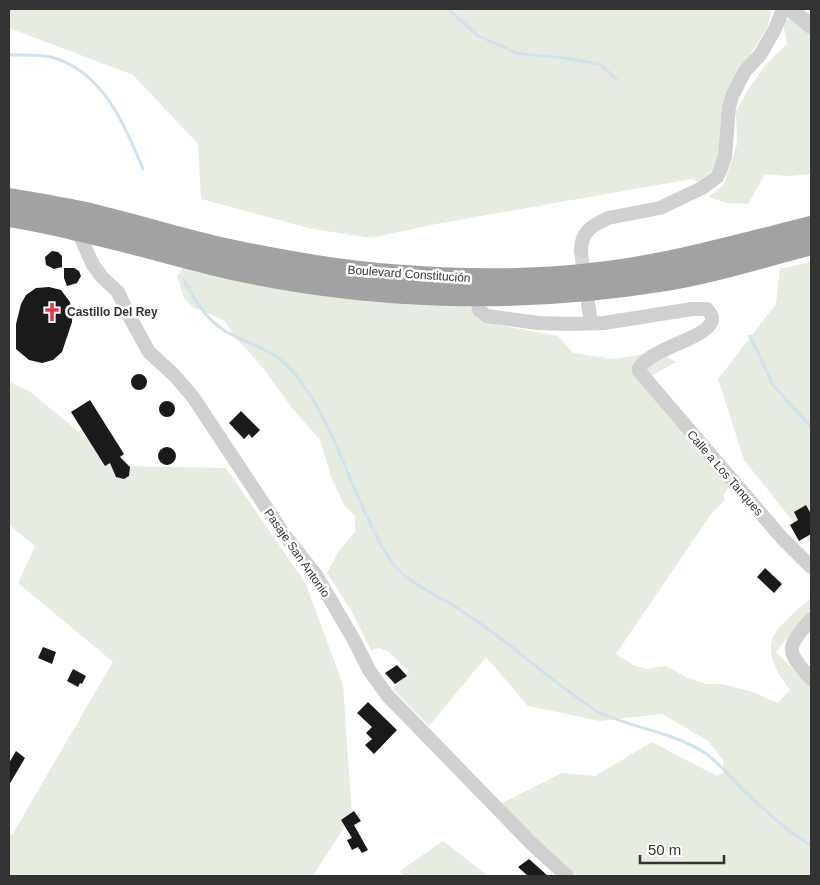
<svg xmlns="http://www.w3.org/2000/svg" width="820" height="885" viewBox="0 0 820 885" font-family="Helvetica,sans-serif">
<rect width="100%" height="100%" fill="#fff"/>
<!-- green -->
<path fill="#e6ecdf" d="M9,9H769L771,15L767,28L734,80L718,166L698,182L692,179L436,224L371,238L312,229L201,199L198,144L133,75L9,28Z
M782,18L797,21L811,31V174L788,176L765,174L748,204L726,203L709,197L724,184L737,144L736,111L749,88L767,63L787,44Z
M811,262V544L744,460L718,379L776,304L780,269Z
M185,266L396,299L484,308L494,324L558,336L573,353L614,359L658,352L676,362L641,382L730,485L723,496L725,500L711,514L616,654L635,666L647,669L666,666L688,678L707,684H722L753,692L778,703L790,690C754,642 773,631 811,598V609L776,652L811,687V876H578L560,862L555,855L494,807L562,773L595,776L652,742L717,776L724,772L723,760L708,741L662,714L600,721L528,706L486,657L429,726L393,689L409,672L388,651L379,648L371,650L351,610L327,573L338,552L355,532V516L344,505L332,479L320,440L292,408L263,368L233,335L225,321L201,310L194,308L184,298L177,276Z
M9,382L29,391L121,466L226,468L306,584L343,685L352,815L313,876H9V833L12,835L113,662L18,583L35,546L9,525Z
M443,841L488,876H405L400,871Z"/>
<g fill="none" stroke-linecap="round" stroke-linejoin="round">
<!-- stream -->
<path stroke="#cfe2ee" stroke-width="3" d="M448,9L477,35L516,53L564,58L600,64L616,79
M9,55C23,55 37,54 51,57C103,71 124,124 143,169
M183,279C194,299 205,318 225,331C252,347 273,347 295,374C337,426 351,495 385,552C400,578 424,589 449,603C463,611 476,621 489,630C526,657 560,687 598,712C632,728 673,732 705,753C719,763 731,777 743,790C764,809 786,831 811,845
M750,336L773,385L811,427"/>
</g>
<!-- building -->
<path fill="#1a1a1a" d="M52,251L58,252L62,256V267L54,269L46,265L45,257Z
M64,268H74L79,271L81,276L77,283L67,286L64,278Z
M49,287L61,290L70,302L72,312V322L62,352L53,360L42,363L29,360L16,349V324L21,304L26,295L36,288Z
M131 382a8 8 0 1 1 16 0a8 8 0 1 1-16 0Z
M90,400L124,454L120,457L130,467L129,476L124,479L116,477L110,463L105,466L71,412Z
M159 409a8 8 0 1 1 16 0a8 8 0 1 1-16 0Z
M241,411L260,430L252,438L249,434L244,439L229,423Z
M158 456a9 9 0 1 1 18 0a9 9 0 1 1-18 0Z
M806,505L811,514V534L799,541L790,525L798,520L794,512Z
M765,568L782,584L774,593L757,577Z
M43,647L56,652L52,664L38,658Z
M397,665L407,676L395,684L385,673Z
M73,669L86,676L82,684L80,683L78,687L67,681Z
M368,702L397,730L374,754L365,745L372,739L366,733L372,727L357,713Z
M16,751L25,758L9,785V763Z
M354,811L361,821L354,825L368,850L362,853L358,847L352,850L347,840L352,838L341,820Z
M529,859L548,876H528L518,867Z"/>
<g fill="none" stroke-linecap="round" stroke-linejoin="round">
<!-- minor-tunnel -->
<path stroke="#d6d6d6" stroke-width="14" stroke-dasharray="14 7" stroke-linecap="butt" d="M581,251L585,282"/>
<!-- minor -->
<path stroke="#d0d0d0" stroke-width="14" d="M77,229L93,265L102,277L118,292L128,314L149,352L174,375L193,397L283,533L316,575L354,640L369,670L387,695L531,843L567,876
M581,251C581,232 591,226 608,218L660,208L702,188L717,177L720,171L725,156L729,107L733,94L745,71L760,55L775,29L783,9
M476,295L479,310L487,316L538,323L569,324L604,323L692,309H707C710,313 714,317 711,323C701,340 652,348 639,368V371L781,537L811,567
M588,303L591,323
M811,619C786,649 785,649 811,679"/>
<!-- tertiary -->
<path stroke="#d0d0d0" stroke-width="16" d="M790,9L811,26"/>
<!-- trunk -->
<path stroke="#a2a2a2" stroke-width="22" d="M9,199C33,203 57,207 81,212C128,223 174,237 220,248C271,259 326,269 378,274C446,280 523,282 591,274C666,266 739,245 811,227
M9,216C31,220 54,224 77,230C128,241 177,256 228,268C368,299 518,304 660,281C711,273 761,257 811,244"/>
</g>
<!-- icons -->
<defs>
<g id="church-bare" transform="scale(1.5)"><path d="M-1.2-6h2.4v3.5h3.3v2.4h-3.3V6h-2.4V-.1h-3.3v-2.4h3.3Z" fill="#e63946" stroke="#fff" stroke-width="2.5" paint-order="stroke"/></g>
</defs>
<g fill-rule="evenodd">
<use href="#church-bare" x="52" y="312"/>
</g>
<g text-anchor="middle" stroke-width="5" stroke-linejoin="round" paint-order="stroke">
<!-- street labels -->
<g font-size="12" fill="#333" stroke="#fff">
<text transform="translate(409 274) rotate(4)" y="4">Boulevard Constitución</text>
<text transform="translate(725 473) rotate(49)" y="4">Calle a Los Tanques</text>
<text transform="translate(297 553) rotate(55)" y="4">Pasaje San Antonio</text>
</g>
<!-- poi labels -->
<g font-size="12" font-weight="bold" fill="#333" stroke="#fff" text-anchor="start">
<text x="67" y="316">Castillo Del Rey</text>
</g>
</g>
<!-- border -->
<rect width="820" height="885" fill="none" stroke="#333333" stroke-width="20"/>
<!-- scale -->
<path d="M640 855v8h84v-8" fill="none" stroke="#333333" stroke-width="2.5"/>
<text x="648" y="855" font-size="15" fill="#333333" stroke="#ffffff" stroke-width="4" paint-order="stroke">50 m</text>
</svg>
